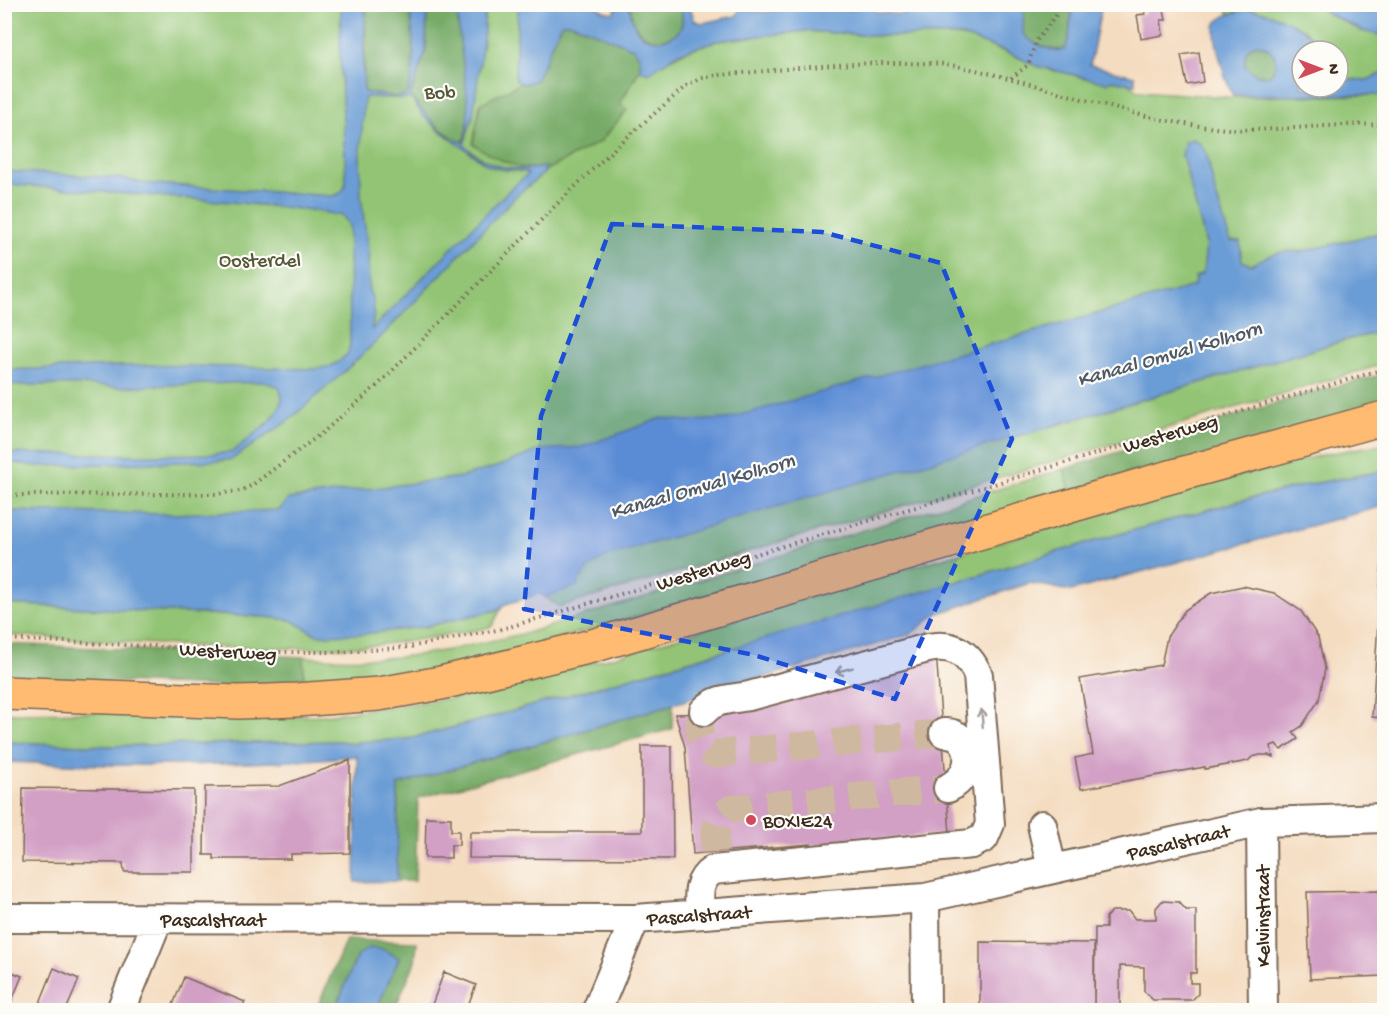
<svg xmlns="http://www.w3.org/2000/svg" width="1389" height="1015" viewBox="0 0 1389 1015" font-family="'Gochi Hand',sans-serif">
<rect width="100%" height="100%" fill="#fdfcf7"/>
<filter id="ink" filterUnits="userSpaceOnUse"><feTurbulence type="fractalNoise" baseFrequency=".0167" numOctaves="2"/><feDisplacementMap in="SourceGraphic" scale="12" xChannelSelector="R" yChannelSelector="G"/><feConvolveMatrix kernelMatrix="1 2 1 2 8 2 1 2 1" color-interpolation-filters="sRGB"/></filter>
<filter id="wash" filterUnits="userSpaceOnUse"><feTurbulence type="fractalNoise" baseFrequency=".008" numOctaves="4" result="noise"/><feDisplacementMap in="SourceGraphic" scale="24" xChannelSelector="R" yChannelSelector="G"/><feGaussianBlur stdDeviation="1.35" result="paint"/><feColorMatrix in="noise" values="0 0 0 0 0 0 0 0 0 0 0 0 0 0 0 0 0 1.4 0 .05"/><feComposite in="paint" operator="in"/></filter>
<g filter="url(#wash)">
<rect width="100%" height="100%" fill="#f4dcc0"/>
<!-- green -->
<path fill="#93c474" stroke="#677749" stroke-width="1.5" d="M4,5H527L532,168L539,169L544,173L546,170L600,142L627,110L620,104L640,69L666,61L695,47L716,41L779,33L807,31L877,36L949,35L972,39L1053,71L1069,72L1107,83C1116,76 1132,83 1138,91L1227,97L1384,95V248L631,445L431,492L193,526L5,520Z
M1223,5H1312L1362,31L1384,36V73L1367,80L1338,79V51H1319V46L1304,29L1264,12L1248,9L1229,14Z
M1384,331V364L559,607L545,597L577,586C584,569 595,562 611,555L1346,340Z
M1384,444V471L1311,484L1243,500L1084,544L689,661L467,724L408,739L358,742L357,744L340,741L109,746L5,742V713L105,712L271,717L325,715L455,698L613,657L862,581L1211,482L1326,454Z
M1064,469L1071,494L439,672L287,689L304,676L303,657C335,659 367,659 399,657C442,653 485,642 527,633Z
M4,604L264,617L291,620L317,635L423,627L501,609L492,626L482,629C437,637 392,645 346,647C233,652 118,641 5,635Z"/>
<!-- forest -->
<path fill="#76aa66" stroke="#586a42" stroke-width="1.5" d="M366,5H410C412,36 420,66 406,96L395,97L366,93L363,90Z
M427,5H457C456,41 477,112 464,142L455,139L429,120L410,96L426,50Z
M631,5H681C682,11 683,18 682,24C676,50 629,45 631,5Z
M1024,5H1072L1069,38L1065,49C1056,53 1027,43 1023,33C1020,26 1023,12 1024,5Z
M563,23H572L633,48L640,57V69L620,103L627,110L600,142L546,170V169L543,167C523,174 490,156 473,144L480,104L521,83L525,84L536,80C546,62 551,40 563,23Z
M1258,44C1274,48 1282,63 1269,76L1257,75L1245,67C1243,57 1247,45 1258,44Z
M1384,374V406L1071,494L1064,469L1303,395Z
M4,644L303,657L304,676L286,689L5,677Z
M673,704L672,729L418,798L415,881H397V785Z
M346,940L417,942L415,962L394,1010H376L399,958L357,956L335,1010H316Z"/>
<!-- water -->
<path fill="#6b9cd5" stroke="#53637a" stroke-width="1.5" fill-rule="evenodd" d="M341,4L366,5L363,68L364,92L395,97L407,95C418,62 412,38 410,5H427L426,50L410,96C426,112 439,136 463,142C477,116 456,38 457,5H485L484,33L473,116L464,145C491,169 512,172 546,167L544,173L516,196L378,340L345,371L287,422L232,459L219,461L37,466L5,462V453L144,455L212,454L232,452L269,422L279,409L282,397L279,387L265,382L117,387L82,385H5V370L151,365L314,369L331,366L340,361L348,353L350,344L349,225L343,216L311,210L230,202L4,184L5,171L122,178L142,183L333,196C341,194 344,191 346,182L340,56ZM366,97L412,99L423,116L441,132L489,166L500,169L526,172L528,174L510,189L372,329L374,313L373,301L369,290L368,251L361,196L360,153L364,100Z
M948,5L951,9L984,14L990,11L991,5H1024L1023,34C1032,43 1053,54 1065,49L1069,38L1072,5H1102L1090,65L1135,76V84L1111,80L1107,83L1036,66L1005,51L962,36H877L807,31L716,41L679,53L649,73L640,70V57L633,48L572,23H563C551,40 546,62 536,80L525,84L516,81L515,75L518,5H594L604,11L614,13L617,5H629C631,15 633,28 642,35C654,44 678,40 682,24C683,18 682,11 681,5H690L694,20L702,23L736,16L739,12V5H751L754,11L765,12L792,7L795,5H814L815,7L821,9L851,10L857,5H872L877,12C891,13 916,19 923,5Z
M1312,5H1384V36L1362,31Z
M1248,9C1273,12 1301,25 1318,43L1319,51H1302V87H1338V79L1367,80L1384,73V95H1233C1227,86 1209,29 1217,22C1225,14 1238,11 1248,9ZM1258,44C1274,48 1282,63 1269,76L1257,75L1245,66C1243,57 1247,45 1258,44Z
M1193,139L1201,144L1207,155L1215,191L1230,241L1240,242L1242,261L1251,265C1268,255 1281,249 1300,252L1384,232V331L1346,340L612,555C595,562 584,569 577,586L545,597L539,594L503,605L501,609L423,627L363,634L317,635L291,620L265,617L5,604V511L172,514L279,510L288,499L461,477L496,467L540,450L582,447L662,418L688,421L727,419L1194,286L1195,277L1203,273L1206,244L1182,155L1185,141Z
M1384,471V506L1071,591L1030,583L936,614L911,634L398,785L397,881L355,882L357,756C240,767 122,767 5,762V742L109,746L340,741L357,744V742L408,739L467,724L689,661L1084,544L1243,500L1311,484Z
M369,948L383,949L399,958L376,1010H335L357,956Z"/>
<g id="blocks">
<!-- building -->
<path fill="#d29fc5" d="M1144,4H1163L1166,20H1161L1163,35L1141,39L1137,15L1145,14Z
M1199,52L1203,82L1187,85L1181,55Z
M1382,559H1384V718L1372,717Z
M1243,586L1274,593L1301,611L1318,637L1325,669L1319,700L1302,726L1293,732L1298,739L1281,750L1276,744L1271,746L1273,757L1268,755H1260L1252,757L1248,761L1205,769V767L1081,789L1075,758L1093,754L1080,679L1161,665L1167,637L1185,610L1211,593Z
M936,652L950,834L841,842L822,848L811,844L693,854L685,747L675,714L721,713Z
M642,746H672L673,859L469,858L470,832H642Z
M350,760V853L291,854V859H214V855H204L205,787L279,786Z
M23,788L194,790V872H124L123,863L22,862Z
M426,817L451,818V831H459V845H451V858H425Z
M1384,891V976L1310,979L1307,892Z
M1162,901L1179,902L1186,910H1196V973H1190V983H1198V994L1192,1000H1153L1144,991V967L1120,966V1008H1195V1010H980V942L1094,943V1008L1095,928H1106V917L1112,911H1129L1135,919H1156V908Z
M54,968L79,979L73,994L66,1010H37Z
M4,969L22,976L8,1010H4Z
M444,972L476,985L466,1010H430Z
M184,977L245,1002L241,1010H171Z"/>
</g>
</g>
<g filter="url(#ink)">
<use href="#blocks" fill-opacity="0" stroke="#7c6857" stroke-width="1.5"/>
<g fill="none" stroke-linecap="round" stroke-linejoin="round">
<!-- minor-tunnel -->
<path stroke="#cfb8a0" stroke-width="28" stroke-dasharray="28 14" stroke-linecap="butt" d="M704,711C696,728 698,742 714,754L944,733
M715,852C714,834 713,820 731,809L948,788"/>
<!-- minor casing -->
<g stroke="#7c6857" stroke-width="32">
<path id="minor" d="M944,733C972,731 979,773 948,788
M1261,822L1263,1010
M1042,825L1052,869
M925,898L926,1010
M700,914C699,897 696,881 713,870L972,844L984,838L990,824L978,675C968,652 952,643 928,648L749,696C732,699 716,698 704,711
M4,918L635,919L925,898L1261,822L1384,818
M121,1010L158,919
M597,1010L635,919"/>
</g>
<!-- major casing -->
<g stroke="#7c6857" stroke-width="36">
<path id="major" d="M4,693L238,702L296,700L379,694L441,683L592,646L1152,482L1384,418"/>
</g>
<!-- path -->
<path stroke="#7c6857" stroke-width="4" stroke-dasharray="1.5 4.5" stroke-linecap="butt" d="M1011,78L1028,65L1036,41L1057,14L1058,4
M4,495L216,494L240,491L251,486L322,433L379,384L556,205L616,147L686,86L702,78L720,75C781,70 844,62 906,63C922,64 940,62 956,66C1041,82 1121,117 1207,127C1266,135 1326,122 1384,125
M4,639L271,652H346L409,647L502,629L1384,369"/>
<!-- minor -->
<use href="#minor" stroke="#fff" stroke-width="28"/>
<!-- major -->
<use href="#major" stroke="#ffbb71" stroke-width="33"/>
</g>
<!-- one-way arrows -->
<defs><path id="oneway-shaft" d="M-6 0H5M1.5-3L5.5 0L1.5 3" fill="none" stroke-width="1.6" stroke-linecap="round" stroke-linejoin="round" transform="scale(1.5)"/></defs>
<g stroke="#a79f9a">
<use href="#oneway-shaft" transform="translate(844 670) rotate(165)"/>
<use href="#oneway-shaft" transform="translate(982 718) rotate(-95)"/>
</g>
</g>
<!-- marked area -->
<path fill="#1d4ed8" fill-opacity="0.2" stroke="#1d4ed8" stroke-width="4.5" stroke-dasharray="12 8" stroke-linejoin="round" d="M612,224L822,232L941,263L1012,439L895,699L754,655L524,609L541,416Z"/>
<!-- markers -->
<circle fill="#d1495b" stroke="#fdfcf7" stroke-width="2" cx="751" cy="820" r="6"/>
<g text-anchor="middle" stroke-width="4.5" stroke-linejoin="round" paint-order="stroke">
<!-- park labels -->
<g font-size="20" fill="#555838" stroke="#fdfcf7">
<text x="440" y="98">Bob</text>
<text x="260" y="266">Oosterdel</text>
</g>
<!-- street labels -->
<g font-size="20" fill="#3b2a1e" stroke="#fdfcf7">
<text transform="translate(1170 432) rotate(-16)" y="7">Westerweg</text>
<text transform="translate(703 569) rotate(-17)" y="7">Westerweg</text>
<text transform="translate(228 650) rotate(3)" y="7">Westerweg</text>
<text transform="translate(1178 841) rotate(-13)" y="7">Pascalstraat</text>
<text transform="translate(699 914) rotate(-4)" y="7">Pascalstraat</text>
<text transform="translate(1262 916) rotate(-90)" y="7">Kelvinstraat</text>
<text x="213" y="926">Pascalstraat</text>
</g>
<!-- poi labels -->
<g font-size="20" fill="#3b2a1e" stroke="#fdfcf7" text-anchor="start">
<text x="763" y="827">BOXIE24</text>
</g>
<!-- water labels -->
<g font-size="21" font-style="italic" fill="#4e5867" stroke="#fdfcf7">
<text transform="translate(1169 353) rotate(-16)" y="7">Kanaal Omval Kolhorn</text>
<text transform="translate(702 485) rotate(-16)" y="7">Kanaal Omval Kolhorn</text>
</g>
</g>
<!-- margin -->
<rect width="1389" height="1015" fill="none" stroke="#fdfcf7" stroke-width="24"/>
<!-- north arrow -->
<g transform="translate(1320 69) rotate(90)"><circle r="28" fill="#fdfcf7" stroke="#afa8a0" stroke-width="1.5"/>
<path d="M0-4.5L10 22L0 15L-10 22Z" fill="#d1495b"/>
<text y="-9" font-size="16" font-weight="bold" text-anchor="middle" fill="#3b2a1e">N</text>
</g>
</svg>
